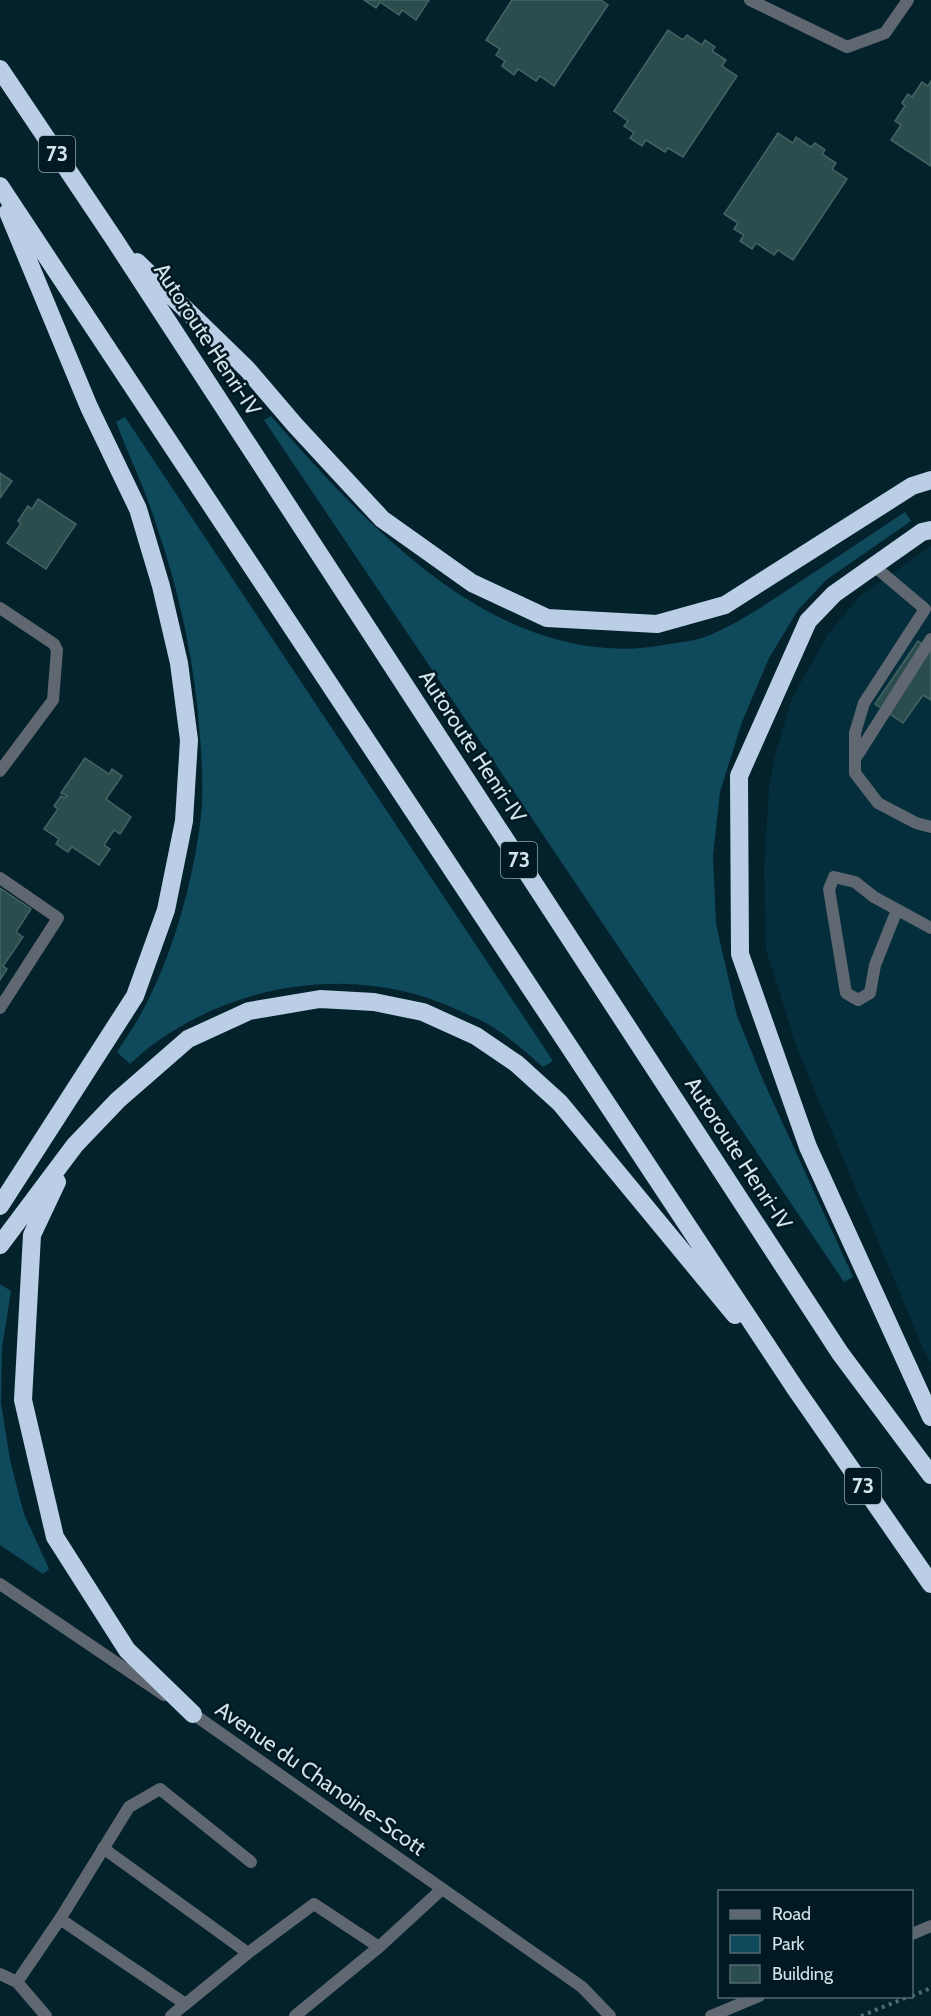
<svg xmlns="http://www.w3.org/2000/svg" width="931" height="2016" viewBox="0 0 931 2016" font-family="Cabin,sans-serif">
<rect width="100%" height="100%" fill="#04222c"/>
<!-- built -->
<path fill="#042e3b" d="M931,546V1363L923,1348L796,1046L766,949L764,869L769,787L774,759L792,698L828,634L860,596Z"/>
<!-- green -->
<path fill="#0f4a5c" d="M271,416C369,528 504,677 669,644C681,642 694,641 705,637C738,624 766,604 795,585C832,561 868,536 905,512L911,521L826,580L798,610L769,658L742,722L720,792L713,856L716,924L737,1016L763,1080L853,1277L844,1282L264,420Z
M125,417L553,1061L543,1067C527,1053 511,1039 493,1027C483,1021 471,1016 460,1011C364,965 245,979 158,1041C148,1047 139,1056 130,1064L117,1052C125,1039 134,1027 141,1014C174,954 196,873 202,805C203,783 202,759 200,737C195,664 180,593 156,524C145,489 129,456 116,422Z
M0,1284L11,1291L2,1348L1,1403L10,1460L24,1514L49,1569L43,1574L0,1545Z"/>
<!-- building -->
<path fill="#2b4d4d" stroke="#436565" stroke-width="1.5" d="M364,0H429L416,20L402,10L399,15L380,2L376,8Z
M512,0H601L608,5L554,86L540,76L536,81L518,69L514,75L502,66L505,61L496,55L500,49L486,40Z
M668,30L683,40L687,35L702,45L705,40L715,47L712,51L726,60L722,66L737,76L683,157L668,148L665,152L646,140L642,146L630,138L634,133L624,126L628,121L614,111Z
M931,81V166L891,140L901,125L895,121L905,106L902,103L908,94L912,97L922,82L928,86Z
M778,133L793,143L796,137L811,147L815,143L825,150L822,154L836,163L832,169L847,179L793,260L778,250L774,255L756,243L752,249L740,241L744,235L734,229L738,223L724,214Z
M0,473L12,481L0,498Z
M38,499L76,524L46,569L7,543L21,524L18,521L28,506L32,509Z
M918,641L931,650V700L923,695L903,723L875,704Z
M85,758L109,774L112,769L122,776L106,799L131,817L120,834L114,830L104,845L110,849L99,865L72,847L68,852L56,844L59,839L44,829L58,809L54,806L61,796L65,798L67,796L61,793Z
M0,888L31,909L16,932L23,937L3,966L7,969L0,980Z"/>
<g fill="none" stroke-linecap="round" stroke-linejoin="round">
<!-- path -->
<path stroke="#526c74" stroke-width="4" stroke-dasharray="3 4.5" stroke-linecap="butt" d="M912,1996L931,1988
M861,2016L910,1996"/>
<!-- service -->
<path stroke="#5f6770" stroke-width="12" d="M874,566L925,609L864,703L855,733V773L878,803L916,823L931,827
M855,759L931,639
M0,878L58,918L0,1008
M897,910L875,965L870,993L858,1000L846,993L829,889L834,877L855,882L874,897L931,928
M103,1848L248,1953
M60,1919L184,2003
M0,1974L17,1982
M46,2016L17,1982L60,1919L129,1807L160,1789L251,1862
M171,2016L248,1953L314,1904L379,1947
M295,2016L379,1947L442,1889"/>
<!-- minor -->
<path stroke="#5f6770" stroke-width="12" d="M750,0L847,47L885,33L908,0
M0,608L54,644L57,650L53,700L0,771"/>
<!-- tertiary -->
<path stroke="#5f6770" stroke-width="12" d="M0,1584L164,1695
M189,1711L582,1987L610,2016
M912,1934L931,1926
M711,2016L759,1996"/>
<!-- motorway -->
<path stroke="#bacfe6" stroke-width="18" d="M0,69L114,239L840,1353L931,1475
M0,186L795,1388L931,1584
M137,262L247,369L295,425L382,519L472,583L547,618L657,624L725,605L912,486L931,480
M931,530L922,532L834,594L808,621L739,776L740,954L808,1147L931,1417
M57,1182L32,1235L23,1400L55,1537L127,1650L193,1714
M0,1206L135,996L166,910L184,821L189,740L179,663L161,586L138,509L89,407L8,212
M0,1245L75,1145L118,1100L188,1039L249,1011L320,999L374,1002L423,1012L476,1036L517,1064L560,1103L735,1315"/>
</g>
<g text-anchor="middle" stroke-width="5" stroke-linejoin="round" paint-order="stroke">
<!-- shield labels -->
<g fill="#001922" stroke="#93a6ad" stroke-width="1.5">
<rect x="39" y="136" width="36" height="36" rx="4.5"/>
<rect x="501" y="842" width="36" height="36" rx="4.5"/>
<rect x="845" y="1468" width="36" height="36" rx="4.5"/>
</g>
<g font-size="21" font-weight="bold" fill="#d2e3e9">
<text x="57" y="161">73</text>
<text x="519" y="867">73</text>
<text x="863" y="1493">73</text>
</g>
<!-- street labels -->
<g font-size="22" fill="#d2e3e9" stroke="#001922">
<text transform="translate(208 339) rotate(57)" y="8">Autoroute Henri-IV</text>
<text transform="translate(473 746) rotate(57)" y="8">Autoroute Henri-IV</text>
<text transform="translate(739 1153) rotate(57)" y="8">Autoroute Henri-IV</text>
<text transform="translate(321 1778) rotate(35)" y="8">Avenue du Chanoine-Scott</text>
</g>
</g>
<!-- legend -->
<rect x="718" y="1890" width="195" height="108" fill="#001922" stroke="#546a72" stroke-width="1.5"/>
<rect x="730" y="1910" width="30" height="9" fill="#5f6770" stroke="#546a72" stroke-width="1.5"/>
<text x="772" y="1920" font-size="18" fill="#d2e3e9">Road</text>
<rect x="730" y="1935" width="30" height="18" fill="#0f4a5c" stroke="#546a72" stroke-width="1.5"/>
<text x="772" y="1950" font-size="18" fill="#d2e3e9">Park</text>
<rect x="730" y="1965" width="30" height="18" fill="#2b4d4d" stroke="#546a72" stroke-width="1.5"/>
<text x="772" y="1980" font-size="18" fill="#d2e3e9">Building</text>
</svg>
